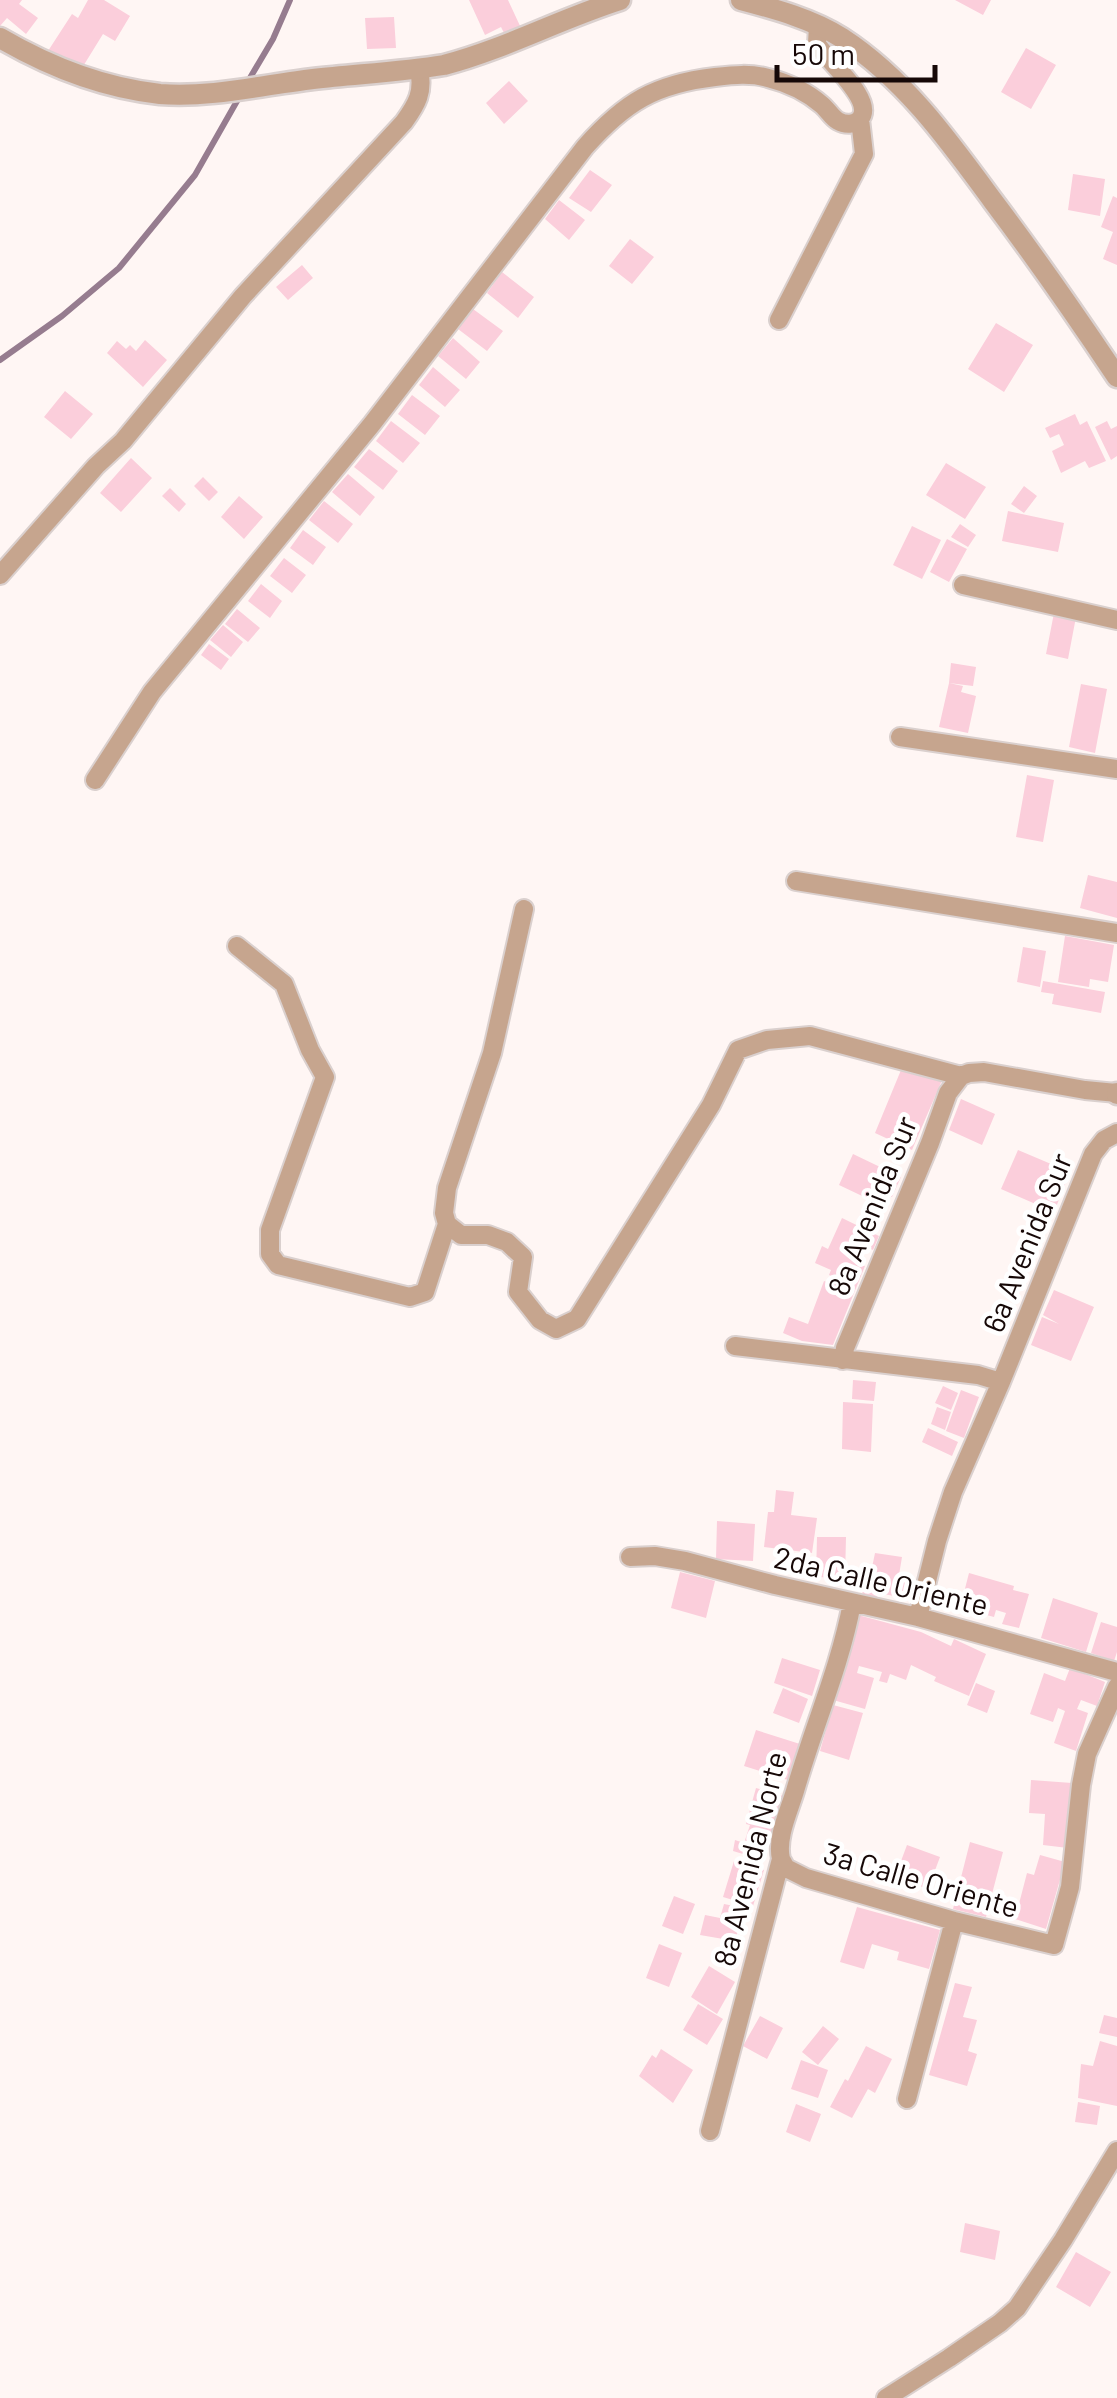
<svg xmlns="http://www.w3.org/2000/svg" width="1117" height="2398" viewBox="0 0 1117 2398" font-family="Barlow,sans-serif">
<rect width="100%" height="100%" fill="#fff6f4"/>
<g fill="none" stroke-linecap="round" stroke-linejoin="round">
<!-- stream -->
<path stroke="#967c8f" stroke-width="6" d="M247,83L273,39L290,0
M0,360L62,316L119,268L195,175L241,94"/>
</g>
<!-- building -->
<path fill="#fbcedb" d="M0,0H22L19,4L38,18L26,34L7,18L0,26Z
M88,0H104L130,16L115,41L103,34L82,68L48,51L72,14L78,18Z
M469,0H508L521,28L505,35L501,27L485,35Z
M955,0H991L983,15Z
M394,17L396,48L367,49L365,18Z
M1026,48L1056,65L1031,109L1001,92Z
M509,81L528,101L504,124L486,103Z
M590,170L612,185L591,212L569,198Z
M1073,174L1105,179L1100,216L1068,210Z
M1113,196L1117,198V265L1103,259L1113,232L1101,227Z
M559,200L585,220L569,240L545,219Z
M630,239L654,257L632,284L609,266Z
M302,265L313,278L288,300L276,287Z
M502,272L534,297L518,318L487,293Z
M473,309L503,331L487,351L458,329Z
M996,323L1033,345L1004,392L968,369Z
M453,338L480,362L466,379L438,356Z
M145,340L167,360L143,387L107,353L117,341L126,349L130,345L136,351Z
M433,367L460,390L445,407L419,385Z
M65,391L93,414L71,439L44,417Z
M412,395L440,416L425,435L398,414Z
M1075,414L1080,425L1087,421L1106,461L1089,468L1085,461L1061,473L1052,451L1064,445L1059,434L1050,438L1045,428Z
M391,421L420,443L403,463L376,441Z
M1107,421L1111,429L1117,426V456L1111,460L1095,427Z
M369,449L398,471L383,490L354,467Z
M131,458L152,478L121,512L100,493Z
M946,463L986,487L965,519L926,495Z
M348,474L375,497L360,516L332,492Z
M203,477L218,492L209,501L194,486Z
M1024,486L1037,496L1024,513L1011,504Z
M170,488L186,504L179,512L162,496Z
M239,496L263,517L244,539L221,517Z
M324,501L353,524L338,543L309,520Z
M1008,511L1064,523L1058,552L1002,541Z
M960,524L976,535L968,547L951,537Z
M912,526L941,540L922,579L893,565Z
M303,530L326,547L313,565L290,548Z
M947,539L967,549L949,582L930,572Z
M284,558L306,575L292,593L270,576Z
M261,584L282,601L270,618L248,601Z
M237,609L260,628L248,642L225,624Z
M1054,613L1076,617L1068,659L1046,654Z
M223,625L243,642L231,657L210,640Z
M209,644L229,659L221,670L201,655Z
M951,663L976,667L973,686L949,683Z
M949,683L963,686L961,692L976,696L968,733L939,727Z
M1081,684L1107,689L1095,753L1069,747Z
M1027,775L1054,780L1043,842L1016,837Z
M1088,875L1117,882V918L1080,908Z
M1065,936L1114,945L1108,982L1090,979L1089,987L1058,982Z
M1023,947L1046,951L1040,987L1017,982Z
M1043,981L1105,992L1101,1013L1052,1004L1054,994L1041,992Z
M901,1070L943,1078L912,1150L875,1133Z
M961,1099L995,1114L982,1145L949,1130Z
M1018,1150L1070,1172L1054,1212L1001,1189Z
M853,1154L901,1177L892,1197L884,1194L879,1204L839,1185Z
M842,1218L879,1236L873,1250L863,1245L855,1262L865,1266L833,1345L802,1341L783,1333L789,1317L808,1324L824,1281L833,1284L835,1278L829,1275L831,1270L815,1263L822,1246L828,1249Z
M1054,1290L1094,1307L1071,1361L1031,1345L1042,1317L1059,1324L1043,1315Z
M853,1380L876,1382L874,1401L852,1399Z
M943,1386L958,1393L951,1410L935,1403Z
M961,1390L979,1397L964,1438L946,1431Z
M843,1402L873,1404L871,1452L842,1449Z
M937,1407L951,1412L945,1430L931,1424Z
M928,1428L958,1442L952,1456L922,1442Z
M776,1490L794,1492L791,1515L817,1518L812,1553L764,1547L768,1512H774Z
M717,1521L755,1524L753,1561L716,1559Z
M817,1537H846L845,1578L816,1577Z
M875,1553L902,1557L898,1581L908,1583L905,1598L878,1593L877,1600L862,1597L864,1581L869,1582Z
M680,1572L715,1581L706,1618L671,1608Z
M969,1573L1014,1586L1013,1590L1029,1594L1019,1628L1002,1624L1006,1613L996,1610L994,1617L960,1608Z
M1053,1598L1098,1613L1086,1652L1041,1638Z
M858,1615L921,1632L951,1646L954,1639L986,1654L969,1696L934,1681L936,1677L911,1665L906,1680L890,1674L887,1683L879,1681L882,1672L859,1666L857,1673L874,1678L865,1709L833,1700Z
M1101,1622L1117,1627V1652L1114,1661L1091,1653Z
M782,1658L820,1670L812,1696L774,1683Z
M1070,1668L1105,1682L1097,1706L1081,1700L1077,1709L1088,1713L1076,1751L1054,1743L1065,1711L1058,1708L1053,1722L1030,1714L1044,1673L1065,1681Z
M976,1683L995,1691L987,1713L967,1705Z
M783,1688L808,1699L799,1723L773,1713Z
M833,1705L863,1713L849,1760L820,1751Z
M756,1730L800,1744L788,1780L744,1766Z
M1031,1780L1072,1783L1068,1848L1043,1845L1045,1814L1029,1813Z
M756,1788L783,1796L763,1860L733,1851L735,1840L744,1843L750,1825L746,1824Z
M970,1842L1003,1852L986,1917L953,1909Z
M907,1845L940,1857L928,1889L895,1877Z
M1040,1855L1065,1862L1046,1929L1015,1919L1027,1873L1034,1875Z
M734,1861L764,1870L753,1906L723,1897Z
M674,1896L695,1904L683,1934L662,1926Z
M724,1904L744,1908L735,1941L700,1935L705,1915L720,1918Z
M857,1907L940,1930L929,1969L897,1960L899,1952L872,1944L864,1969L840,1962Z
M659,1944L682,1953L669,1987L646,1978Z
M709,1966L735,1982L717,2014L691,1997Z
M955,1983L972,1987L963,2017L977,2020L968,2051L977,2054L967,2086L929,2075Z
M698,2004L723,2019L707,2045L683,2030Z
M1104,2015L1117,2018V2037L1099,2033Z
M760,2016L783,2028L767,2059L743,2046Z
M823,2026L839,2039L818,2065L802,2052Z
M1100,2041L1117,2046V2106L1078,2098L1081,2064L1093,2066Z
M866,2046L892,2059L875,2093L868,2089L852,2118L830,2107L845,2079L848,2081Z
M661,2049L693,2070L673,2103L639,2076L652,2055L656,2058Z
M801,2060L828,2070L818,2098L791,2089Z
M1078,2102L1100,2106L1097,2125L1075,2122Z
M796,2104L821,2114L810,2142L786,2132Z
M965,2223L1000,2231L995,2260L960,2252Z
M1076,2252L1111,2272L1090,2307L1056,2287Z"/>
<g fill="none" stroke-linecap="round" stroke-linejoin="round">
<!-- minor casing -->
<g stroke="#dad0ce" stroke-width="22">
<path id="minor" d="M779,320L864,154L860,119
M0,575L96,466L123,441L243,296L404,122C417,104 424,92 419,69
M963,585L1117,620
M900,737L1117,769
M95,780L152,692L372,424L585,147C625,102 655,84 715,77C733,75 751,73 768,78C788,83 807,92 822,105C828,110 832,118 838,121C845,125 855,125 860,119C876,100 826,60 817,44L818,26
M796,881L1117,933
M524,909L492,1053L447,1188L444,1213L447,1224L461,1235H488L507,1242L523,1257L518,1292L540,1320L556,1329L577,1319L711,1105L738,1050L767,1040L810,1036L961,1076
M237,946L284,984L310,1050L325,1077L270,1230V1254L278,1265L410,1297L425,1292L447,1224
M961,1076L969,1073L984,1072L1085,1090L1117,1093
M735,1346L978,1375L1001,1382
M843,1360L845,1348L930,1143L948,1093L961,1076
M630,1557L655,1556L685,1561L775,1585L918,1617L1117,1672
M918,1617L937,1541L953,1492L1001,1382L1093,1154L1104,1140L1117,1133
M781,1859L786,1868L806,1878L954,1921L1054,1945L1070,1887L1081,1785L1087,1754L1117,1687
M907,2099L954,1921
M710,2131L781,1859C776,1838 789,1811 795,1791C813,1728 840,1667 852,1603
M886,2398L949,2358L1000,2323L1017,2308L1063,2240L1117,2151"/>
</g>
<!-- tertiary casing -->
<g stroke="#dad0ce" stroke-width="25">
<path id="tertiary" d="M741,0C775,9 812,19 842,38C905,79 949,141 993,201C1036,258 1077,317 1117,377
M0,38C48,66 104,88 160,94C210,98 263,85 313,79C357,74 401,72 444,65C505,49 560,19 620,0
M1117,1093V1094"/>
</g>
<!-- minor -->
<use href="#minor" stroke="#c6a58e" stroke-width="18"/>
<!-- tertiary -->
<use href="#tertiary" stroke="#c6a58e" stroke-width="20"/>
</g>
<g text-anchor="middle" stroke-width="9" stroke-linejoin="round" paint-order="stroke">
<!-- street labels -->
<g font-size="30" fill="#160807" stroke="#fff">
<text transform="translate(873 1206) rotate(-68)" y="10">8a Avenida Sur</text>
<text transform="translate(1028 1243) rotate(-68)" y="10">6a Avenida Sur</text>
<text transform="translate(881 1582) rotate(13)" y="10">2da Calle Oriente</text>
<text transform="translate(751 1859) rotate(-76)" y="10">8a Avenida Norte</text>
<text transform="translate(921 1881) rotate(16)" y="10">3a Calle Oriente</text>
</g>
</g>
<!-- scale -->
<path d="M777 65v15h158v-15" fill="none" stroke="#160807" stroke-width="5"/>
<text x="792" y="65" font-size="30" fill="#160807" stroke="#ffffff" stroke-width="8" paint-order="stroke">50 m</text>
</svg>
